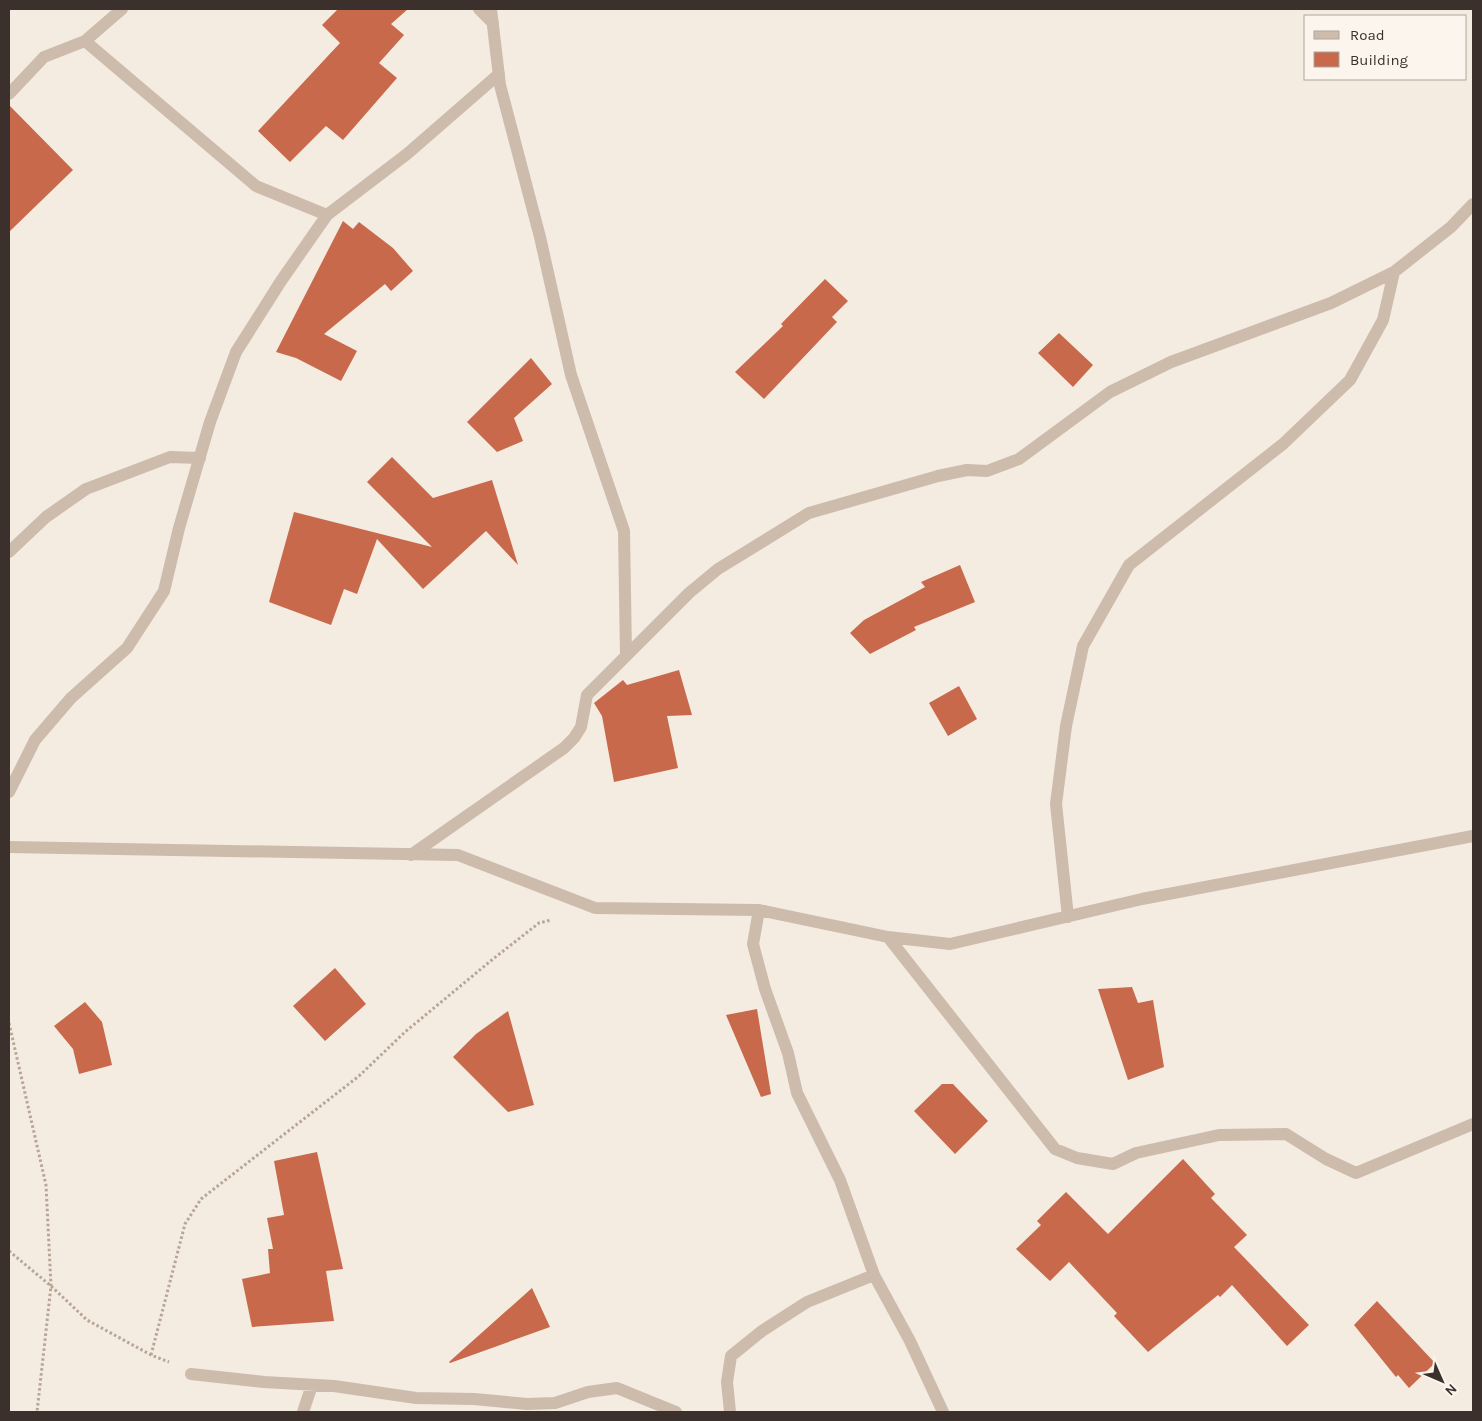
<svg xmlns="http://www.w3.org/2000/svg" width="1482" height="1421" viewBox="0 0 1482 1421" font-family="Karla,sans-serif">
<rect width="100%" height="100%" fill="#f4ebe1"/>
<!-- building -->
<path fill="#c8694b" d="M338,9H408L391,24L404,35L379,63L397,78L343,140L326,126L290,162L258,131L340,43L322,25Z
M9,105L73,170L9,232Z
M343,221L353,229L359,222L393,248L413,271L391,291L385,284L324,334L357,351L341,381L296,358L276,352Z
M825,279L848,301L832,317L837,322L764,399L735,372L783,326L781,324Z
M1059,333L1093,365L1073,387L1038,353Z
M531,358L552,384L514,418L523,441L497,452L467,422Z
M392,457L433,498L492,480L518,565L486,531L423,589L377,539L357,594L344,589L331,625L269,602L294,512L432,547L367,482Z
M960,565L975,602L914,627L916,630L870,654L850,633L864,620L925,587L921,582Z
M679,670L692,715L667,716L678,768L614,782L602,716L594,703L623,680L627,685Z
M959,686L977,719L948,736L929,703Z
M335,968L366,1004L325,1041L293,1006Z
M1132,987L1138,1003L1153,1000L1164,1067L1128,1080L1098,989Z
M85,1002L102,1022L112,1065L79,1074L73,1049L54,1026Z
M757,1009L771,1094L761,1097L726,1015Z
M508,1011L534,1105L508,1112L453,1057L476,1034Z
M942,1084H953L988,1121L955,1154L914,1111Z
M317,1152L343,1269L326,1271L334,1321L252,1327L242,1279L270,1273L268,1249H273L267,1218L284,1215L274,1161Z
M1183,1159L1215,1194L1211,1198L1247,1235L1234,1247L1309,1325L1287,1346L1232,1285L1220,1297L1218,1295L1148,1352L1114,1316L1117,1313L1069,1262L1050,1281L1016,1249L1041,1225L1037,1221L1066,1192L1108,1234Z
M532,1288L550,1327L450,1363L449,1362Z
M1377,1301L1435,1363L1409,1388L1398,1375L1396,1377L1354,1325Z"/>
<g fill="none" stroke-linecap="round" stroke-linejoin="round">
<!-- path -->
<path stroke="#b9a596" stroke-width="3" stroke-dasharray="2.5 2.5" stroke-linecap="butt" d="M9,1023L46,1185L51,1286L37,1412
M9,1251L51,1286L87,1320L151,1355L169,1362
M151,1355L185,1224L201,1199L359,1076L405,1032L493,959L539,923L551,920"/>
<!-- street -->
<path stroke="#cdbbac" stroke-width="12" d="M479,9L493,23
M491,9L500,85L540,237L571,375L624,531L626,656
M85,41L256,186L327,215
M9,94L44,57L85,41L122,9
M9,552L46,517L86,489L170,457L200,458
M9,792L35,740L71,698L127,648L164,591L179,528L210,422L236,352L281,281L327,215L407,154L499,74
M9,847L458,855L595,908L759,910L888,937L950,944L1142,899L1473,836
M411,855L564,748L574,738L581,727L587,695L689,593L718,569L809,513L938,476L967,470L987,471L1019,459L1110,392L1171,362L1331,303L1394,272L1451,227L1473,204
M759,910L753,944L765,989L788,1053L797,1093L840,1180L874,1275L910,1341L943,1412
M1068,917L1056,804L1066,726L1083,646L1129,565L1283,444L1350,380L1383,320L1394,272
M888,937L1055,1149L1077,1158L1113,1164L1136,1153L1219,1135L1286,1134L1326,1159L1356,1173L1473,1124
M191,1374L264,1382L334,1386L416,1398L474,1399L527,1404L555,1403L588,1392L617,1388L676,1412
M303,1412L312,1385
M730,1412L727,1382L731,1356L762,1331L807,1302L874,1275"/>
</g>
<!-- border -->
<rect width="1482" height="1421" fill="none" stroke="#3b302b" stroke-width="20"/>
<!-- legend -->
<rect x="1304" y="15" width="162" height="65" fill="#fbf5ee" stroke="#aea6a0"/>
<rect x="1314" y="31" width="25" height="8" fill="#cdbbac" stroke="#aea6a0"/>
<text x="1350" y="40" font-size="15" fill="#3b302b">Road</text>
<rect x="1314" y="52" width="25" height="15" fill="#c8694b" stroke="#aea6a0"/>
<text x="1350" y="65" font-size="15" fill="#3b302b">Building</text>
<!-- north arrow -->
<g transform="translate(1442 1381) rotate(135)" stroke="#fbf5ee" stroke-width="4" paint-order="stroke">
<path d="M0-4L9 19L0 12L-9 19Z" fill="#3b302b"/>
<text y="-8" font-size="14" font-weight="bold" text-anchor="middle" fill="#3b302b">N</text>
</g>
</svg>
